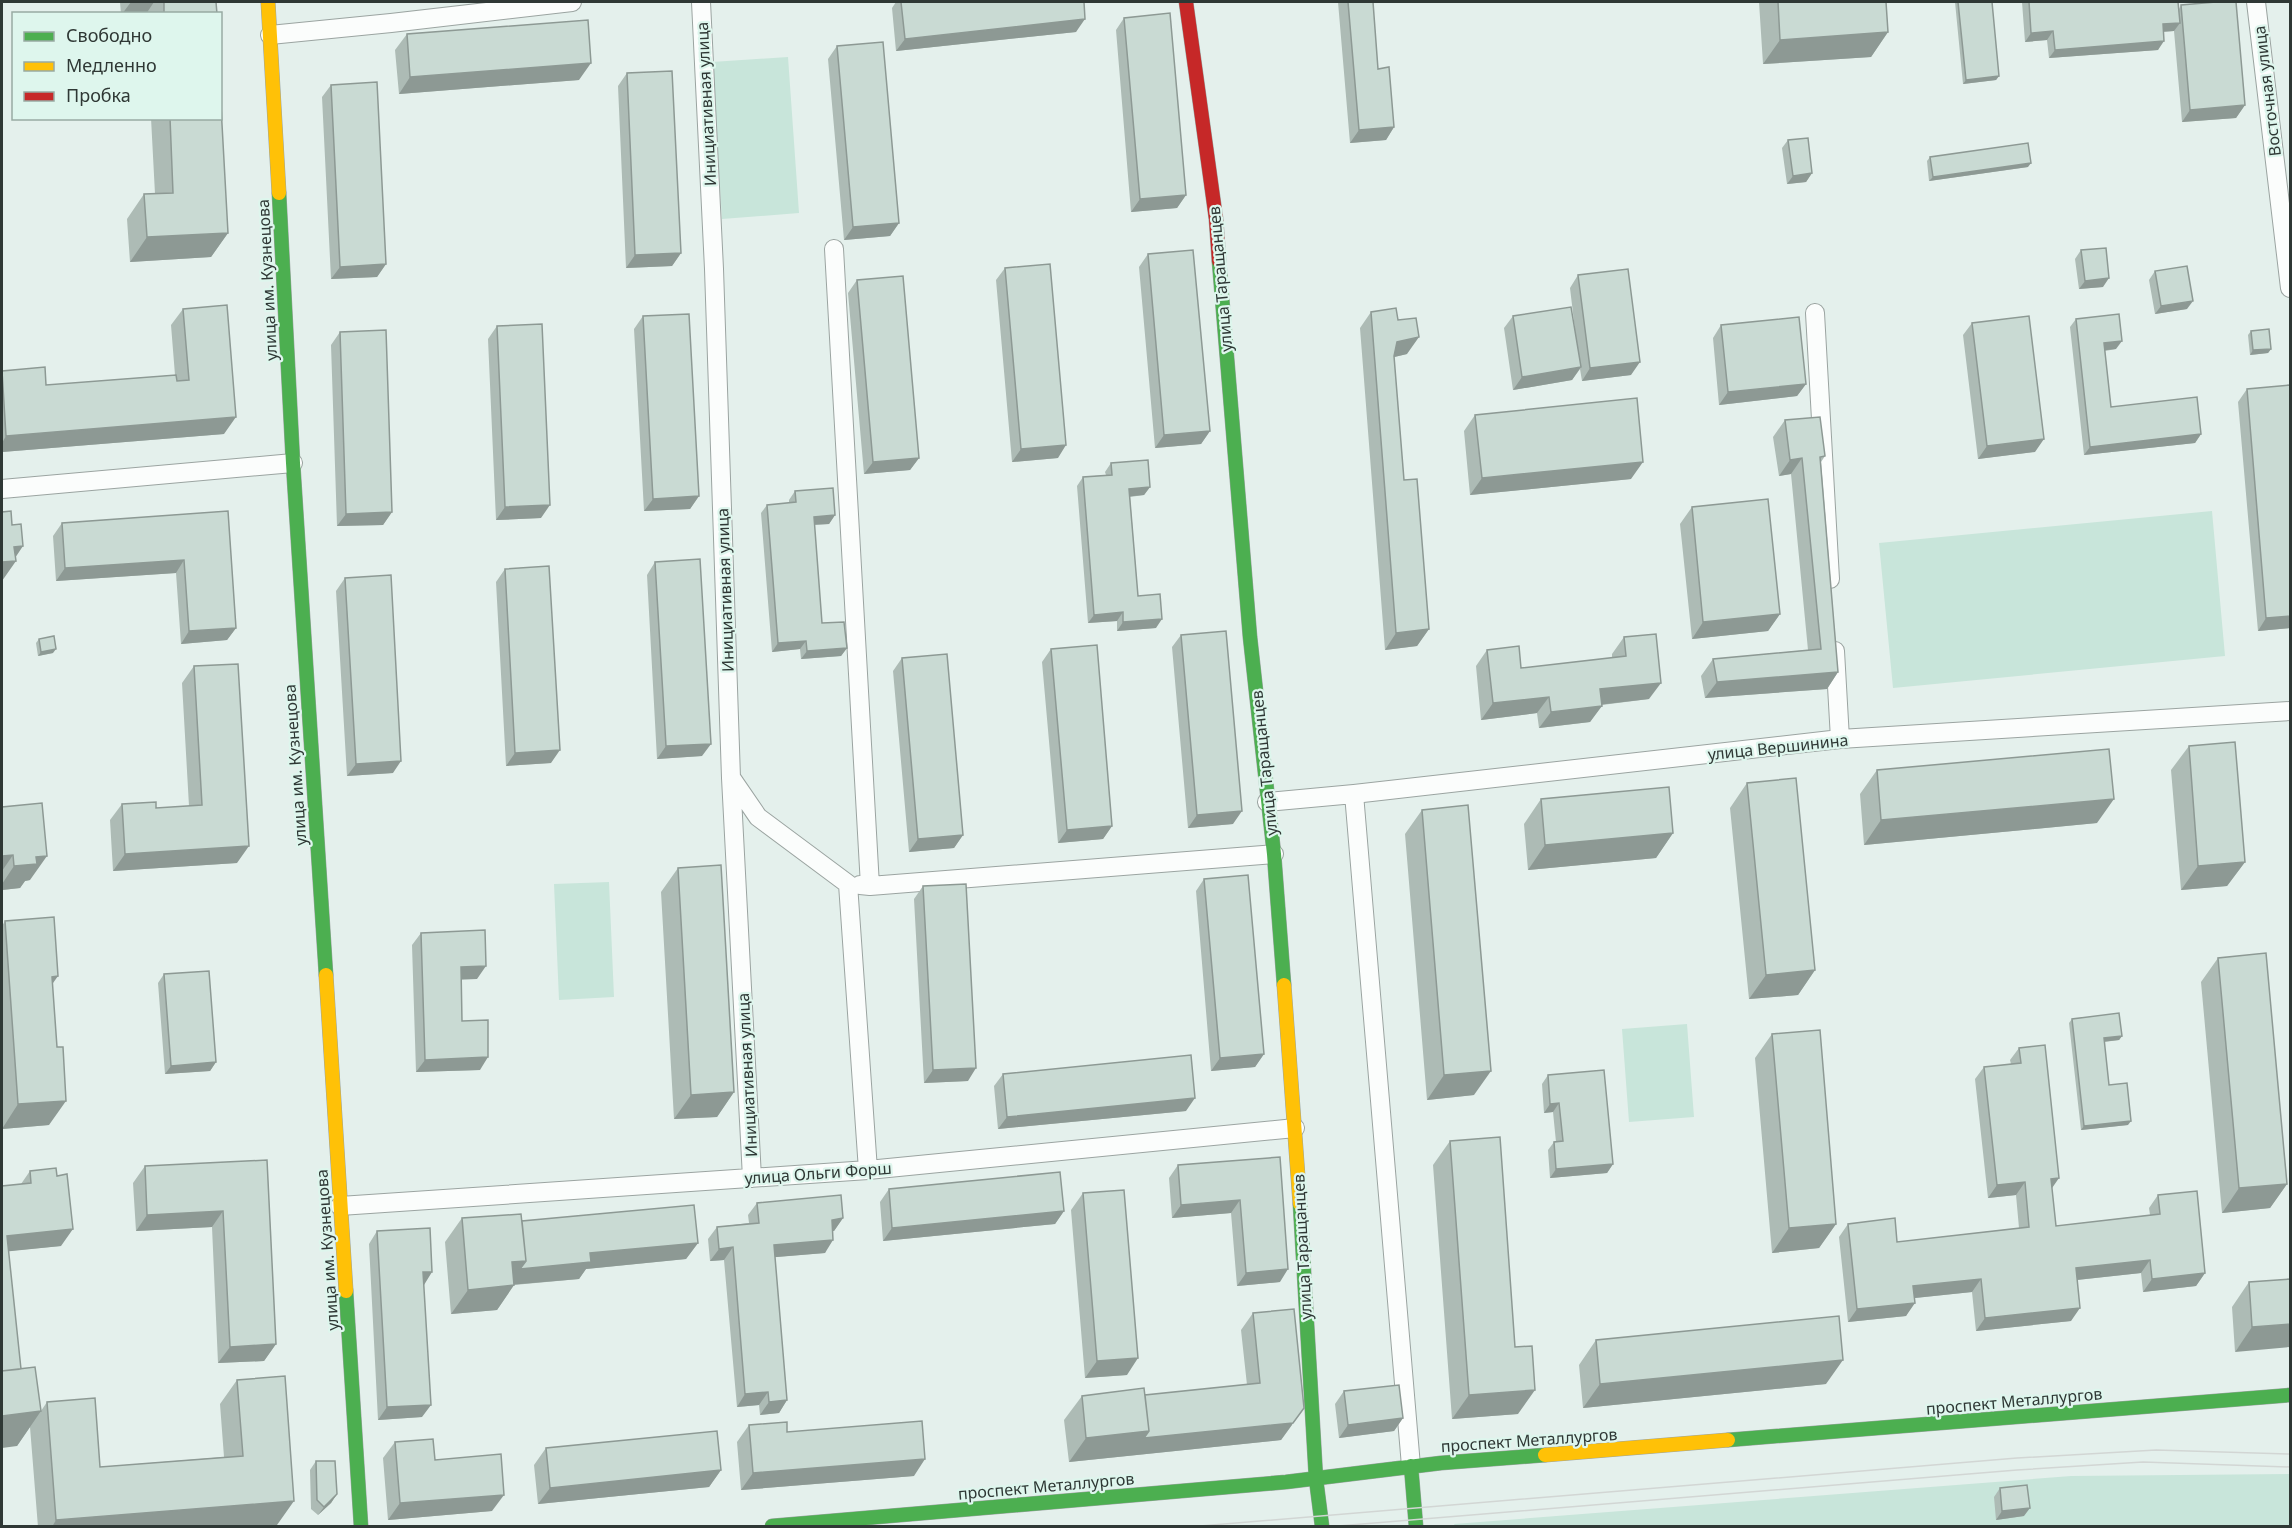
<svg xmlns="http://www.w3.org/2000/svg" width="2292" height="1528" viewBox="0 0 2292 1528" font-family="'Noto Sans',sans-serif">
<rect width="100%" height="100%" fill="#e4f0ec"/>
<!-- green -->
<path fill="#c8e5da" d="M788,57L799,213L722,219L712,62Z
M2212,511L2225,656L1893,688L1879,543Z
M609,882L614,997L559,1000L554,884Z
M1687,1024L1694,1117L1629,1122L1622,1029Z
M2290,1474V1526H1455L1454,1524L2071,1476Z"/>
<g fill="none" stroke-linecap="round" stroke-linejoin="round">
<!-- street casing -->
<g stroke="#9ba4a1" stroke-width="20">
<path id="street" d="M701,2L714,269L731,778L752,1178
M2256,2L2290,288
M270,35L391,23L572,2
M834,249L870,886
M1815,313L1830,579
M2,489L293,463
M1835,651L1840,739
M732,779L758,817L848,884L868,1170
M1354,794L1411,1466
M1267,802L1354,794L1840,739L2290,711
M860,885L870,886L1274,854
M340,1206L868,1170L1295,1128"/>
</g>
<!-- fast casing -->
<g stroke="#9ba4a1" stroke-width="15">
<path id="fast" d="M279,193L293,463L326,975
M1219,261L1250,637L1274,854L1284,985
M1300,1204L1316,1479L1322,1526
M346,1291L361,1526
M1728,1440L2290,1395
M1411,1466L1416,1526
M772,1526L1286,1482L1441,1463L1545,1455"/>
</g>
<!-- slow casing -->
<g stroke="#9ba4a1" stroke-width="15">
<path id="slow" d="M268,2L279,193
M326,975L346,1291
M1284,985L1300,1204
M1545,1455L1728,1440"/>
</g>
<!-- jam casing -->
<g stroke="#9ba4a1" stroke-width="15">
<path id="jam" d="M1186,2L1216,219L1219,261"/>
</g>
<!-- street -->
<use href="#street" stroke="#fbfdfc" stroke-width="18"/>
<!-- fast -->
<use href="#fast" stroke="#4caf50" stroke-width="14"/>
<!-- slow -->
<use href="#slow" stroke="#ffc107" stroke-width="14"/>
<!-- jam -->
<use href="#jam" stroke="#c62828" stroke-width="14"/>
<!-- tram -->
<path stroke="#d2d6d4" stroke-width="1.5" d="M1200,1526L2017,1458L2156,1450L2290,1454
M1338,1526L2017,1470L2143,1462L2290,1467"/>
</g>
<!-- wall -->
<path fill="#adbbb5" d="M120,2H216L217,14H121Z
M896,2H1084L1076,32L896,51L892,8Z
M1338,2H1373L1378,69L1394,127L1386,140L1350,143Z
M1759,2H1886L1888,32L1871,57L1763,64Z
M1955,2H1992L1999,76L1996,80L1963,84Z
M2022,2H2178L2179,9L2181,5L2245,105L2236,118L2182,122L2174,31L2163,32L2158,50L2049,58L2047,40L2025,42Z
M1124,18L1186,195L1177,208L1131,212L1116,30Z
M407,34L579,80L399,94L395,50Z
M837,46L899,223L890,236L844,240L828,59Z
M627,73L681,253L672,266L626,268L618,86Z
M331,85L386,264L377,277L331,279L322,97Z
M151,118H220L228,233L211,257L130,262L127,219L144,194H155Z
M1788,140L1812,173L1806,182L1787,184L1782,148Z
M1930,157L2028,167L1929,181L1927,161Z
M2081,250L2103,287L2079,289L2075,259Z
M1148,254L1210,431L1201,444L1155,448L1139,267Z
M1005,268L1058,458L1012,462L996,280Z
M2155,271L2187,309L2155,314L2149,280Z
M1578,275L1631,375L1582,381L1580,369L1572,380L1513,390L1504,328L1513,316L1575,330L1570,288Z
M857,280L919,458L910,470L864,474L848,293Z
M183,309L224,434L2,452V371L46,385L175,375L171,325Z
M1371,312L1398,320L1407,354L1394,357L1404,480L1429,629L1417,646L1385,650L1360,328Z
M643,316L699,496L690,509L644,511L634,329Z
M2076,319L2116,349L2105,351L2111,407L2201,434L2195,443L2084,455L2070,327Z
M1972,323L2035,452L1978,459L1963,335Z
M1721,325L1806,384L1797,396L1719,405L1713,338Z
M497,326L541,518L496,520L488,339Z
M2251,331L2271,349L2268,353L2250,355L2248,335Z
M340,332L392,512L383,525L337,526L331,345Z
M2290,385V628L2258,631L2238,402L2247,389Z
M1475,415L1631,479L1470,495L1464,431Z
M1785,420L1825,456L1821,462L1838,672L1827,689L1705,698L1701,676L1713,659L1808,650L1791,474L1779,476L1773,437Z
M1111,463L1150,487L1144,495L1130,497L1138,596L1156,628L1117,631V621L1088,623L1077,486L1083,477L1106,475L1105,472Z
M795,491L835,515L829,524L814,525L822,623L847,648L841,656L801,659L800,649L772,652L761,513L767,505L789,503V500Z
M1692,507L1780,614L1768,631L1692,639L1680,524Z
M228,511L236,628L227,640L181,644L176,573L56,581L53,536L62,523Z
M655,562L702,756L657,759L647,575Z
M505,569L551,763L506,766L496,582Z
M345,578L393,773L347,776L336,591Z
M1181,635L1233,824L1188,828L1172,647Z
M1624,637L1649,699L1602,705L1590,722L1539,728L1537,713L1481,720L1476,666L1487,650L1521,668L1612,658V654Z
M39,639L53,653L38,656L36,643Z
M1051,649L1112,826L1103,839L1058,843L1042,662Z
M902,658L963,835L954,848L909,852L893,671Z
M194,666L237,863L113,871L110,820L122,804L156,808L189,806L182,683Z
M2189,746L2245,862L2227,886L2181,890L2171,770Z
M1877,770L2097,823L1864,845L1860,794Z
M1747,783L1815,970L1798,995L1749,999L1730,808Z
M1541,799L1673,833L1656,858L1528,870L1524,824Z
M2,807L30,880L25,881L20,888L2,890Z
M1422,810L1474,1095L1427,1100L1405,834Z
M678,868L734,1092L717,1117L674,1119L661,892Z
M1204,879L1264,1054L1255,1067L1211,1071L1196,891Z
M923,886L968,1081L924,1083L914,899Z
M5,921L52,985L49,1125L2,1129V926Z
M421,933L477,979H461L462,1021L480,1070L416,1072L412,945Z
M2218,958L2287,1184L2270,1208L2222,1213L2201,982Z
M164,974L216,1062L210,1071L165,1074L158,983Z
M2072,1019L2122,1036L2119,1040L2104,1042L2109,1085L2128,1125L2081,1130L2069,1023Z
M1772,1034L1836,1224L1819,1248L1772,1253L1755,1058Z
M2019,1048L2052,1188L2056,1226L2150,1215L2149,1208L2158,1195L2205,1273L2196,1286L2143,1292L2141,1273L2077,1280L2071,1321L1976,1331L1972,1292L1915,1298L1906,1316L1848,1322L1839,1237L1848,1224L1897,1242L2019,1228L2016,1195L1988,1198L1975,1079L1984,1067L2011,1064L2010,1060Z
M1003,1074L1186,1111L998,1129L994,1086Z
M1548,1075L1613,1164L1607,1173L1550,1178L1548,1150L1554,1142H1556L1553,1112L1544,1113L1542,1084Z
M1450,1141L1518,1414L1452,1419L1433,1165Z
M1280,1157V1282L1237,1286L1231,1213L1172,1218L1169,1178L1178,1165Z
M267,1160L276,1344L264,1361L218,1363L212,1227L136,1231L133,1183L145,1166Z
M30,1171L61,1246L8,1251L21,1369L41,1411L47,1402L100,1467L224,1457L220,1404L237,1380L277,1525L260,1527H38L30,1427L17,1446L2,1186L21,1184Z
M889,1189L1064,1211L1055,1224L883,1241L880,1202Z
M1083,1193L1127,1375L1085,1378L1071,1210Z
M757,1203L843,1218L834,1231H833L825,1253L775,1257L787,1400L779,1413L760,1415L759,1405L737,1407L724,1260L710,1261L708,1239L717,1227L749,1223L748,1215Z
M462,1218L522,1221L698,1243L686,1259L586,1269L579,1279L514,1285L497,1310L451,1314L445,1242Z
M377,1231L424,1284L422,1417L378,1420L369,1244Z
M2290,1279L2235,1352L2232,1307L2249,1282Z
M1253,1313L1292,1425L1281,1440L1069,1462L1064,1420L1082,1396L1145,1395L1247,1385L1241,1330Z
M1596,1340L1826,1384L1583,1408L1579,1365Z
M1344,1391L1403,1418L1394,1431L1339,1438L1335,1404Z
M749,1425L787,1432L914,1476L741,1490L737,1442Z
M395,1442L435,1460L492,1511L388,1520L383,1458Z
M546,1448L721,1470L709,1487L538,1504L534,1465Z
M316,1461L337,1494L331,1503L318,1515L311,1509L310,1470Z
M2000,1488L2024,1516L1996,1520L1994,1497Z"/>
<!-- shaded-wall -->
<path fill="#8d9994" d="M131,2H154L146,14H122Z
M1085,19L1076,32L896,51L905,39Z
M2180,23L2174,31L2157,32L2163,24Z
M2053,31L2047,40L2025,42L2031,33Z
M1888,32L1871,57L1763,64L1780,40Z
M2164,41L2158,50L2049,58L2055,50Z
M591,63L579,80L399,94L410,77Z
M1999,76L1996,80L1963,84L1966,80Z
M2245,105L2236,118L2182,122L2190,110Z
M1394,127L1386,140L1350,143L1359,130Z
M2031,163L2028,167L1929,181L1933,177Z
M1812,173L1806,182L1787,184L1793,176Z
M1186,195L1177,208L1131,212L1140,199Z
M899,223L890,236L844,240L853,227Z
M228,233L211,257L130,262L147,237Z
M681,253L672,266L626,268L635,255Z
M386,264L377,277L331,279L340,267Z
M2109,278L2103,287L2079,289L2085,281Z
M2193,301L2187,309L2155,314L2161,306Z
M1419,337L1407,354L1386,359L1397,342Z
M2122,341L2116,349L2098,351L2104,343Z
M2271,349L2268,353L2250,355L2253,350Z
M1640,362L1631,375L1582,381L1590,368Z
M1581,367L1572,380L1513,390L1522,377Z
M1806,384L1797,396L1719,405L1728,392Z
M236,417L224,434L2,452V443L6,436Z
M1210,431L1201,444L1155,448L1164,435Z
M2201,434L2195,443L2084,455L2090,447Z
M2044,439L2035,452L1978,459L1987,446Z
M1066,445L1058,458L1012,462L1021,449Z
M919,458L910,470L864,474L873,462Z
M1802,458L1791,474L1779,476L1790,460Z
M1643,462L1631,479L1470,495L1482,478Z
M1150,487L1144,495L1123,497L1129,489Z
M699,496L690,509L644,511L653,499Z
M550,505L541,518L496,520L505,507Z
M392,512L383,525L337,526L346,514Z
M835,515L829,524L808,525L814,517Z
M23,546L13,561H16L2,581V562L14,547Z
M184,560L176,573L56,581L65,568Z
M1123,612L1117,621L1088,623L1094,615Z
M1780,614L1768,631L1692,639L1703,622Z
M2290,616V628L2258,631L2266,618Z
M1162,619L1156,628L1117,631L1123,622Z
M236,628L227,640L181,644L189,631Z
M1429,629L1417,646L1385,650L1396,633Z
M806,641L800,649L772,652L778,643Z
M847,648L841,656L801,659L807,651Z
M56,649L53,653L38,656L41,652Z
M1838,672L1827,689L1705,698L1717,682Z
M1661,683L1649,699L1589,706L1600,689Z
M1549,697L1537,713L1481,720L1493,703Z
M1602,706L1590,722L1539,728L1551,712Z
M711,744L702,756L657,759L666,746Z
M560,750L551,763L506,766L515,753Z
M401,761L393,773L347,776L356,764Z
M2114,799L2097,823L1864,845L1881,820Z
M1242,811L1233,824L1188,828L1197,815Z
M1112,826L1103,839L1058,843L1067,830Z
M1673,833L1656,858L1528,870L1545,845Z
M963,835L954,848L909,852L918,839Z
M249,846L237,863L113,871L125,854Z
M13,855L2,871V856Z
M47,856L30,880L25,881L20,888L2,890V884L14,866L36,857Z
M2245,862L2227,886L2181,890L2198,866Z
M486,966L477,979L452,980L461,967Z
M1815,970L1798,995L1749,999L1766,975Z
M58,976L41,1000L52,977Z
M2122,1036L2119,1040L2101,1042L2104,1038Z
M1264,1054L1255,1067L1211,1071L1220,1058Z
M488,1057L480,1070L416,1072L425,1060Z
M216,1062L210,1071L165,1074L171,1066Z
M976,1068L968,1081L924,1083L933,1070Z
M1491,1071L1474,1095L1427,1100L1444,1075Z
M734,1092L717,1117L674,1119L691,1095Z
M1195,1098L1186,1111L998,1129L1007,1117Z
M66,1101L49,1125L2,1129L18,1104Z
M1559,1103L1553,1112L1544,1113L1550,1104Z
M2131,1121L2128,1125L2081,1130L2084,1126Z
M1613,1164L1607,1173L1550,1178L1556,1169Z
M2059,1178L2050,1191L2051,1179Z
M2025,1182L2016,1195L1988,1198L1997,1185Z
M2287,1184L2270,1208L2222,1213L2239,1188Z
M1240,1200L1231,1213L1172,1218L1181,1205Z
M223,1211L212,1227L136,1231L147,1215Z
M1064,1211L1055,1224L883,1241L892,1228Z
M843,1218L834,1231L823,1232L832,1220Z
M1836,1224L1819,1248L1772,1253L1789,1228Z
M73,1229L61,1246L2,1252L7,1236Z
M833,1240L825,1253L765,1258L774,1245Z
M698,1243L686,1259L586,1269L579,1279L509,1285L520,1269L590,1253Z
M733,1247L724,1260L710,1261L719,1249Z
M2150,1260L2141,1273L2067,1281L2076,1268Z
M526,1261L520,1269L509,1285L512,1262Z
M1288,1269L1280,1282L1237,1286L1246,1273Z
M423,1272H432L424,1285Z
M2205,1273L2196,1286L2143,1292L2152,1279Z
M1981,1279L1972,1292L1905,1299L1913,1286Z
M514,1285L497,1310L451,1314L468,1290Z
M1915,1303L1906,1316L1848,1322L1857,1309Z
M2080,1308L2071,1321L1976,1331L1985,1318Z
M2290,1324V1347L2235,1352L2252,1327Z
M276,1344L264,1361L218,1363L230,1347Z
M1138,1358L1127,1375L1085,1378L1097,1361Z
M1843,1360L1826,1384L1583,1408L1600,1384Z
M1535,1390L1518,1414L1452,1419L1469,1395Z
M768,1392L759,1405L737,1407L745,1394Z
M787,1400L779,1413L760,1415L769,1402Z
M431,1405L422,1417L378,1420L387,1407Z
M1304,1408L1281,1440L1069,1462L1086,1438Z
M41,1411L17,1446L2,1448V1416Z
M1403,1418L1394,1431L1339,1438L1348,1425Z
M925,1459L914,1476L741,1490L753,1473Z
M721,1470L709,1487L538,1504L550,1488Z
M337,1494L331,1503L318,1515L324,1507Z
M504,1495L492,1511L388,1520L400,1503Z
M294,1501L277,1525L260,1527H52L56,1520Z
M2030,1508L2024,1516L1996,1520L2002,1511Z"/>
<!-- building -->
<path fill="#c9dad3" stroke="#8d9994" stroke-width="1.5" d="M164,2H216L217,14H164Z
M901,2H1084L1085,19L905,39Z
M1348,2H1373L1378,69L1389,67L1394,127L1359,130Z
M1778,2H1886L1888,32L1780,40Z
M1958,2H1992L1999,76L1966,80Z
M2029,2H2178L2180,23L2163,24L2164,41L2055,50L2053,31L2031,33Z
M2216,2H2236L2245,105L2190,110L2181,5Z
M1170,13L1186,195L1140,199L1124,18Z
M588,20L591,63L410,77L407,34Z
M883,42L899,223L853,227L837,46Z
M672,71L681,253L635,255L627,73Z
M377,82L386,264L340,267L331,85Z
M220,88L228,233L147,237L144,194L173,193L170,118H220Z
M1808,138L1812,173L1793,176L1788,140Z
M2028,143L2031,163L1933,177L1930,157Z
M2106,248L2109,278L2085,281L2081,250Z
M1193,250L1210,431L1164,435L1148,254Z
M1050,264L1066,445L1021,449L1005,268Z
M2187,266L2193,301L2161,306L2155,271Z
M1628,269L1640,362L1590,368L1578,275Z
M903,276L919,458L873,462L857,280Z
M227,305L236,417L6,436L2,371L45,367L46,385L176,375L177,381L189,380L183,309Z
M1571,307L1581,367L1522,377L1513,316Z
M1396,308L1398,320L1416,318L1419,337L1397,342L1394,356L1404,480L1417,479L1429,629L1396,633L1371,312Z
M689,314L699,496L653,499L643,316Z
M2119,314L2122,341L2104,343L2111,407L2197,397L2201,434L2090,447L2076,319Z
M2029,316L2044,439L1987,446L1972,323Z
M1799,317L1806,384L1728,392L1721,325Z
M542,324L550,505L505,507L497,326Z
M2269,329L2271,349L2253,350L2251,331Z
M386,330L392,512L346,514L340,332Z
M2290,385V616L2266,618L2247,389Z
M1637,398L1643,462L1482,478L1475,415Z
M1820,417L1825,456L1820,457L1838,672L1717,682L1713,659L1821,649L1802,458L1790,460L1785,420Z
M1148,460L1150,487L1129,489L1138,596L1160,594L1162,619L1123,622V612L1094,615L1083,477L1112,475L1111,463Z
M833,488L835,515L814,517L822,623L844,622L847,648L807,651L806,641L778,643L767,505L796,502L795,491Z
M1768,499L1780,614L1703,622L1692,507Z
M11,511L12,525L21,524L23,546L14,547L16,561L2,562V512Z
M228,511L236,628L189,631L184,560L65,568L62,523Z
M700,559L711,744L666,746L655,562Z
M549,566L560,750L515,753L505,569Z
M391,575L401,761L356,764L345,578Z
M1226,631L1242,811L1197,815L1181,635Z
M1656,634L1661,683L1600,689L1602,706L1551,712L1549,697L1493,703L1487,650L1519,646L1521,668L1626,656L1624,637Z
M54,636L56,649L41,652L39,639Z
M1097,645L1112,826L1067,830L1051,649Z
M947,654L963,835L918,839L902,658Z
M238,664L249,846L125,854L122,804L156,802V808L202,805L194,666Z
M2235,742L2245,862L2198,866L2189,746Z
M2109,749L2114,799L1881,820L1877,770Z
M1796,778L1815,970L1766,975L1747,783Z
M1669,787L1673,833L1545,845L1541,799Z
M42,803L47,856L36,857L37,864L14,866L13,855L2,856V807Z
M1468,805L1491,1071L1444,1075L1422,810Z
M721,865L734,1092L691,1095L678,868Z
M1248,875L1264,1054L1220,1058L1204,879Z
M966,884L976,1068L933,1070L923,886Z
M54,917L58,976L52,977L57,1047H63L66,1101L18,1104L5,921Z
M485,930L486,966L461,967L462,1021L488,1020V1057L425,1060L421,933Z
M2266,953L2287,1184L2239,1188L2218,958Z
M209,971L216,1062L171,1066L164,974Z
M2119,1013L2122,1036L2104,1038L2109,1085L2127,1083L2131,1121L2084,1126L2072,1019Z
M1820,1030L1836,1224L1789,1228L1772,1034Z
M2045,1045L2059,1178L2051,1179L2056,1226L2160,1214L2158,1195L2197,1191L2205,1273L2152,1279L2150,1260L2076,1268L2080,1308L1985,1318L1981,1279L1913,1286L1915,1303L1857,1309L1848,1224L1895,1218L1897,1242L2029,1227L2025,1182L1997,1185L1984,1067L2021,1063L2019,1048Z
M1191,1055L1195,1098L1007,1117L1003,1074Z
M1604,1070L1613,1164L1556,1169L1554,1142L1563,1141L1559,1103L1550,1104L1548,1075Z
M1500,1137L1515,1347L1532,1346L1535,1390L1469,1395L1450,1141Z
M1280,1157L1288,1269L1246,1273L1240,1200L1181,1205L1178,1165Z
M267,1160L276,1344L230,1347L223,1211L147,1215L145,1166Z
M56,1168L57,1176L67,1174L73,1229L7,1236L21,1369L2,1371V1186L31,1183L30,1171Z
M1060,1172L1064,1211L892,1228L889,1189Z
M1124,1190L1138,1358L1097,1361L1083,1193Z
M841,1195L843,1218L832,1220L833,1240L774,1245L787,1400L769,1402L768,1392L745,1394L733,1247L719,1249L717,1227L759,1223L757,1203Z
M694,1205L698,1243L590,1253L591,1262L520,1269L526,1261L522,1221Z
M521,1214L526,1261L512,1262L514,1285L468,1290L462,1218Z
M430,1228L432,1272H423L431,1405L387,1407L377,1231Z
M2290,1279V1324L2252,1327L2249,1282Z
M1294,1309L1304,1408L1293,1423L1144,1438L1149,1431L1145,1395L1260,1383L1253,1313Z
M1839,1316L1843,1360L1600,1384L1596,1340Z
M35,1367L41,1411L2,1416V1371Z
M285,1376L294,1501L56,1520L47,1402L95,1398L100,1467L243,1456L237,1380Z
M1399,1385L1403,1418L1348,1425L1344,1391Z
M1144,1388L1149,1431L1086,1438L1082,1396Z
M922,1421L925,1459L753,1473L749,1425L787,1422V1432Z
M717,1431L721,1470L550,1488L546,1448Z
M433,1439L435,1460L501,1454L504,1495L400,1503L395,1442Z
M316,1461H335L337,1494L324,1507L317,1500Z
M2027,1485L2030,1508L2002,1511L2000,1488Z"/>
<g text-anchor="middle" stroke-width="4.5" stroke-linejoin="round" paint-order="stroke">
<!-- street labels -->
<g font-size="16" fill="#2f3835" stroke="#def6ed">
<text transform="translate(2267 91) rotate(-97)" y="6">Восточная улица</text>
<text transform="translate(706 104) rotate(-93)" y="6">Инициативная улица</text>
<text transform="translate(1220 279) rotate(-95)" y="6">улица Таращанцев</text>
<text transform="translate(267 280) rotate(-93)" y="6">улица им. Кузнецова</text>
<text transform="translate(725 590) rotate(-92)" y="6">Инициативная улица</text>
<text transform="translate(1778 747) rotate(-6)" y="6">улица Вершинина</text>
<text transform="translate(1264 763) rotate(-96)" y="6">улица Таращанцев</text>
<text transform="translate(295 765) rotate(-94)" y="6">улица им. Кузнецова</text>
<text transform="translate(747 1075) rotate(-93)" y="6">Инициативная улица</text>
<text transform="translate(818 1173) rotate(-4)" y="6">улица Ольги Форш</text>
<text transform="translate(1302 1247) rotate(-93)" y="6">улица Таращанцев</text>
<text transform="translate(327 1250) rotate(-94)" y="6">улица им. Кузнецова</text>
<text transform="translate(2014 1401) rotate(-5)" y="6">проспект Металлургов</text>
<text transform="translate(1529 1440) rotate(-4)" y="6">проспект Металлургов</text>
<text transform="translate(1046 1486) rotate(-5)" y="6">проспект Металлургов</text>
</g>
</g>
<!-- border -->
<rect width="2292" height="1528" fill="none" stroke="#2f3835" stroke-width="6"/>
<!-- legend -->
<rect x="12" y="12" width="210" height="108" fill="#def6ed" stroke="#98aaa3" stroke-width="1.5"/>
<rect x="24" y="32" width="30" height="9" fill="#4caf50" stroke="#98aaa3" stroke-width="1.5"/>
<text x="66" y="42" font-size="18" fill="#2f3835">Свободно</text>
<rect x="24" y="62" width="30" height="9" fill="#ffc107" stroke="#98aaa3" stroke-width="1.5"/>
<text x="66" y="72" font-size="18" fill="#2f3835">Медленно</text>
<rect x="24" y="92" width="30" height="9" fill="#c62828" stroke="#98aaa3" stroke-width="1.5"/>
<text x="66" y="102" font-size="18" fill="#2f3835">Пробка</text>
</svg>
